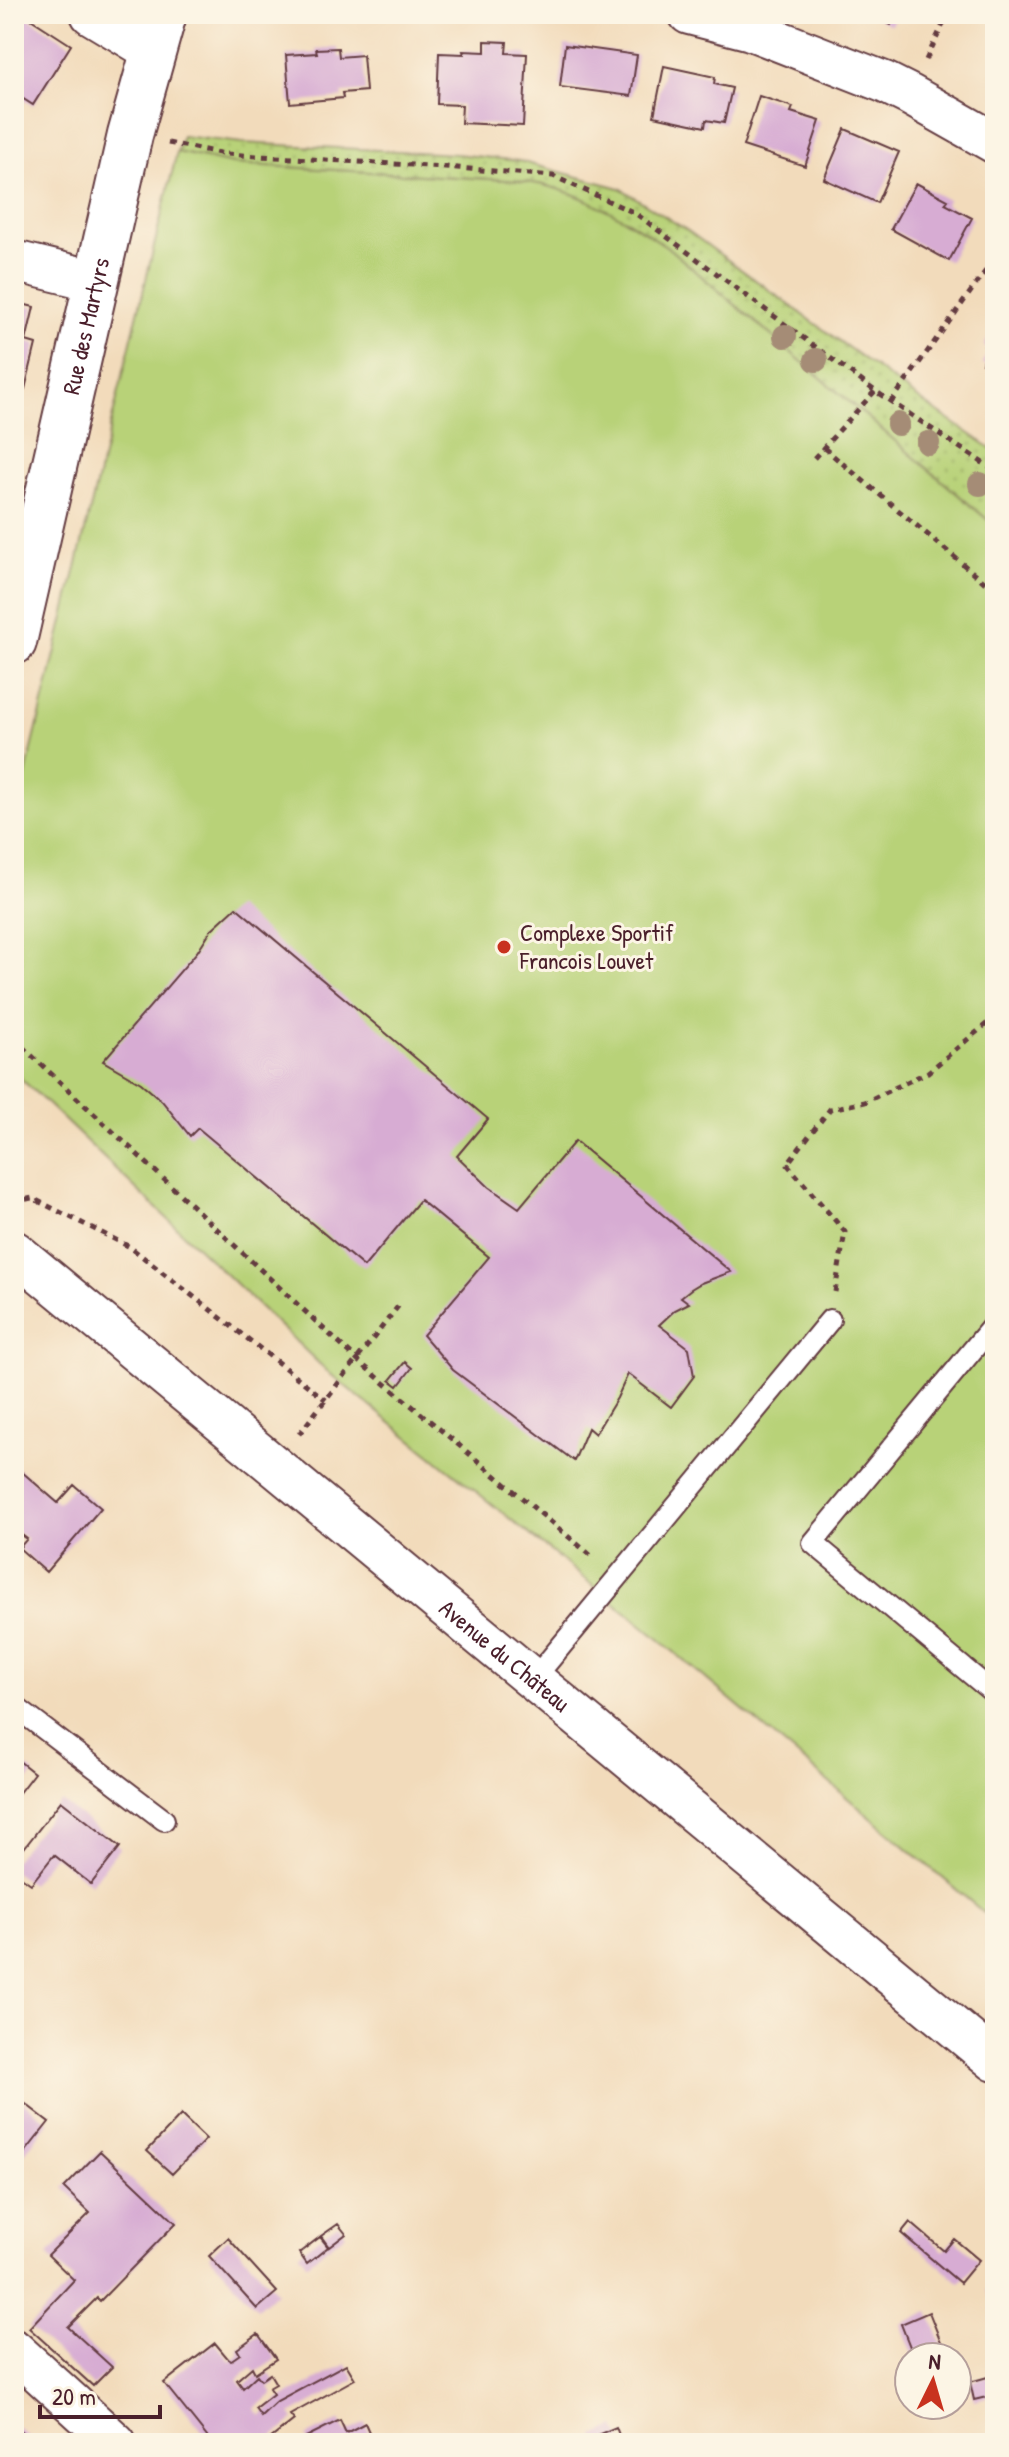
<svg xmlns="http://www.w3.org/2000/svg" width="1009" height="2457" viewBox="0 0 1009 2457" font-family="'Patrick Hand',sans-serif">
<defs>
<pattern id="grass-dots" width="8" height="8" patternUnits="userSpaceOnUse" patternTransform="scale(2)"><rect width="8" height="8" fill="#b8d278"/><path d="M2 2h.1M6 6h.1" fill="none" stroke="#a0b468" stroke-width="1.8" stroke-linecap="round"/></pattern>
</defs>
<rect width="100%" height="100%" fill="#fcf5e5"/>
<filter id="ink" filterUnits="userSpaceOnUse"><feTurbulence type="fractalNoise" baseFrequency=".0125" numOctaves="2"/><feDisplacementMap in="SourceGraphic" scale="16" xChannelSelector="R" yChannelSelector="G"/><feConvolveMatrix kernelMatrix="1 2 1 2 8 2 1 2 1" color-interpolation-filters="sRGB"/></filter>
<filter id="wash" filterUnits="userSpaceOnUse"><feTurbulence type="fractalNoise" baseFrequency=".006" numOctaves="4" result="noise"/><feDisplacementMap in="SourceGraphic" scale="32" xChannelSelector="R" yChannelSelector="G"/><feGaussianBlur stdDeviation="1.8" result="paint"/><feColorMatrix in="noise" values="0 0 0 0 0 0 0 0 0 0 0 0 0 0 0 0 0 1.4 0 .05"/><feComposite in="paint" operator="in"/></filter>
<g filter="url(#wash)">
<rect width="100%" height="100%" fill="#f2dbbb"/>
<!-- grass -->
<path fill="url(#grass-dots)" stroke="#817852" stroke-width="2" d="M182,136L242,143L456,154L519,161L620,188L688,231L923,402L995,451V526L666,246L628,221L544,185L506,180L232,164L177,152Z"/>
<!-- pitch -->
<path fill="#b8d278" stroke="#817852" stroke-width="2" d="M177,152L232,164L506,180C519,181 531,182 543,185C587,195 629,221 666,246L995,526V1922L642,1625L329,1373L14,1072V823Z"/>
<g id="blocks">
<!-- building -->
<path fill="#d7acd3" d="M14,14H23L71,45L33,105L14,93Z
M869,14H896L891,25Z
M485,41L507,42L506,53L527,54L523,126L461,123L462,105L437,104L439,53L464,54L463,51L485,52Z
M565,45L637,55L631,96L560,87Z
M338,48L339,57L363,55L366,91L342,93L343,98L290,103L286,55L317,53L316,49Z
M664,66L715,77L714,84L732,88L724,123L706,120L705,127L654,116Z
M759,96L793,107L791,112L820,121L805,166L743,146Z
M845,129L899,152L877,203L824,179Z
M916,183L948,200L945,204L972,218L949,261L891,229Z
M14,302L34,307L26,341L36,344L25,389L18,387L15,397Z
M995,326V370L982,363L990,350L984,346Z
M236,907L488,1119L457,1156L489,1187L519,1208L575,1141L731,1272L701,1283L691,1289L681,1297L689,1303L675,1310L659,1325L689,1348L694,1376L671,1407L628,1374L617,1398L595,1434L588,1428L574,1461L453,1370L423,1335L489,1257L420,1200L364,1267L198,1128L190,1136L162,1101L141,1083L103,1061L197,952L211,930Z
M405,1362L412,1368L398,1386L390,1380Z
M14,1465L58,1503L74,1485L101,1508L46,1572L19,1548L27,1539L14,1529Z
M14,1757L34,1773L14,1799Z
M61,1801L120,1847L91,1884L54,1855L31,1884L14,1872V1861Z
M14,2095L49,2122L19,2160L14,2155Z
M181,2115L206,2139L172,2174L147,2151Z
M100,2151L176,2223L100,2301L97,2298L68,2327L112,2367L93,2386L29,2328L74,2280L48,2255L90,2213L64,2188Z
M910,2222L944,2251L954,2239L979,2260L960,2283L901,2233Z
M338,2224L346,2234L329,2247L321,2236Z
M320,2237L328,2247L307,2264L299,2253Z
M228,2238L277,2292L257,2309L209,2256Z
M995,2286V2313L986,2290Z
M929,2312L943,2347L914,2357L901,2324Z
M258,2334L276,2359L255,2373L252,2367L237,2380L243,2388L257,2375L261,2380L270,2374L276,2384L269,2388L273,2394L255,2408L261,2416L277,2401L346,2364L355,2379L290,2415L294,2420L270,2439L273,2443H212L164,2383L215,2343L230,2361L240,2354L237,2349Z
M991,2376L995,2395L974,2400L970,2382Z
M340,2420L346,2433L365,2423L372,2439L365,2443H309L306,2437Z
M17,2427L36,2443H14V2431Z
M616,2427L622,2443H598L595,2436Z
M803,2436L806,2443H789L793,2441L792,2439Z"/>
</g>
</g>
<g filter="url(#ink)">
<use href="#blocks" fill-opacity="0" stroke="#633b41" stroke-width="2"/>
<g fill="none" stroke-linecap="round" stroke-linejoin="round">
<!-- lane casing -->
<g stroke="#633b41" stroke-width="24">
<path id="lane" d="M995,1323L813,1543L995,1694
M533,1680L830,1320
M14,1706L164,1820"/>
</g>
<!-- street casing -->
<g stroke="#633b41" stroke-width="44">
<g id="street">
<path d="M91,14L154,52"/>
<path d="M689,14L751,30L884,82L910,95L995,143"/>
<path d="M14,261L96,281"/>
<path id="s1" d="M14,1251L995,2061"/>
<path d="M14,2350L116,2443"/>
</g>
</g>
<!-- secondary casing -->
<g stroke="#633b41" stroke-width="48">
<g id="secondary">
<path id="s2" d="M14,642L130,135L164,14"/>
</g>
</g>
<!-- path -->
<path stroke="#633b41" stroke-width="5" stroke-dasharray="6 6" stroke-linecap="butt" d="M926,60L948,14
M168,143L225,154L445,167L553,176L635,213L875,391L995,471
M891,402L995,258
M824,448L995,591
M814,458L875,391
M14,1039L357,1360L594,1558
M14,1202L32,1198L130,1247L326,1400
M835,1292L845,1232L787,1164L830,1109L865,1102L928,1072L995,1017
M299,1434L399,1305"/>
<!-- lane -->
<use href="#lane" stroke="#fff" stroke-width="20"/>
<!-- street -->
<use href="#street" stroke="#fff" stroke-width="40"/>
<!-- secondary -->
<use href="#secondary" stroke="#fff" stroke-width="44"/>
</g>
<!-- trees -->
<g fill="#a58c76">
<circle cx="785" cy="336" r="12"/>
<circle cx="816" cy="360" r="12"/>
<circle cx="898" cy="424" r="12"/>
<circle cx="928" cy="443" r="12"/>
<circle cx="980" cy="484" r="12"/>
</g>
</g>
<!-- markers -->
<circle fill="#c8321e" stroke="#fcf5e5" stroke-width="3" cx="504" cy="947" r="8"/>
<g text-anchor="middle" stroke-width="6" stroke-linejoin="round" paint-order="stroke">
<!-- street labels -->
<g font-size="24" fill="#4a1f2b" stroke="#fcf5e5">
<text dy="8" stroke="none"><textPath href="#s2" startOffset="324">Rue des Martyrs</textPath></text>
<text dy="8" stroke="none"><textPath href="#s1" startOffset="636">Avenue du Château</textPath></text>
</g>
<!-- poi labels -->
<g font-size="24" fill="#4a1f2b" stroke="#fcf5e5" text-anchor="start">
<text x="520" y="941">Complexe Sportif<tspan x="520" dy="28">Francois Louvet</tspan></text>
</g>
</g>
<!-- margin -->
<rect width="1009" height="2457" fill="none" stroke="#fcf5e5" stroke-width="48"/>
<!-- north arrow -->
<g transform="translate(933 2381) rotate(5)"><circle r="38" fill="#fcf5e5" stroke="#b59f9b" stroke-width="2"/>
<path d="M0-6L14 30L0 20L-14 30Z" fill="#c8321e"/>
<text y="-12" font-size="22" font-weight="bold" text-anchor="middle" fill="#4a1f2b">N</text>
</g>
<!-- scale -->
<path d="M40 2405v12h120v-12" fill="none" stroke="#4a1f2b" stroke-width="4"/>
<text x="52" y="2405" font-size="24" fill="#4a1f2b" stroke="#fcf5e5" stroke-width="6" paint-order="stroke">20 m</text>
</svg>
